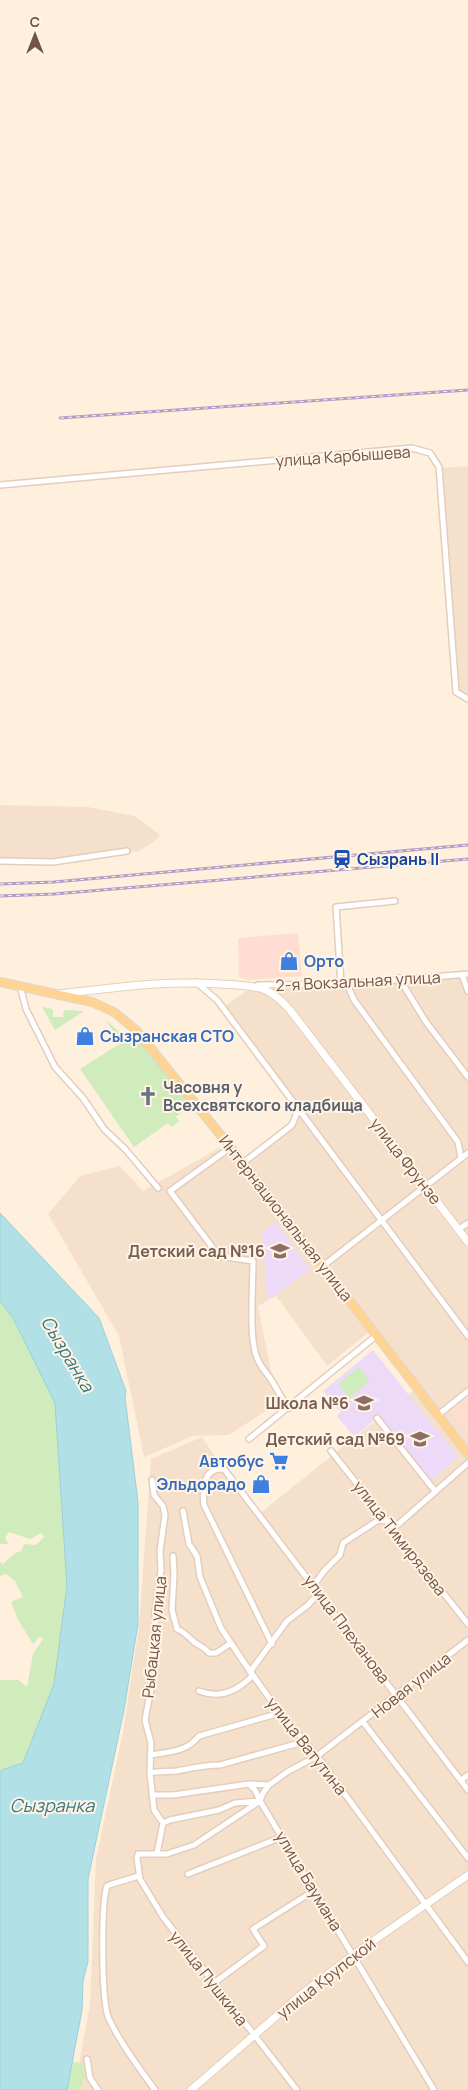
<svg xmlns="http://www.w3.org/2000/svg" width="468" height="2090" viewBox="0 0 468 2090" font-family="Manrope,sans-serif">
<rect width="100%" height="100%" fill="#fef0dd"/>
<!-- residential -->
<path fill="#f5e1cb" d="M468,466V696L456,691L439,468Z
M0,805L88,807L135,816L160,835L154,842L139,851L109,856L53,862L0,861Z
M468,974V1779L465,1781L468,1786V2090H74L90,2005L96,1859L123,1732L139,1626L151,1459L202,1437L224,1470L259,1514L414,1390L369,1332L328,1365L326,1364L276,1296L258,1306L271,1371L284,1399L229,1435L193,1436L144,1457L119,1336L48,1214L80,1176L120,1166L143,1191L219,1148L245,1160L302,1116L222,1008L252,987L311,986Z"/>
<!-- commercial -->
<path fill="#ffddd0" d="M298,933L302,976L248,980L239,977L238,938Z
M468,1397V1433L450,1411Z"/>
<!-- education -->
<path fill="#eddaf9" d="M275,1222L310,1269L270,1299L267,1295L262,1233Z
M373,1350L458,1457L431,1481L379,1416L354,1437L337,1416L341,1412L323,1391Z"/>
<!-- green -->
<path fill="#d0ebbc" d="M42,1007L53,1009V1017H63L64,1010L84,1011L55,1030Z
M106,1020L126,1038L120,1042Z
M135,1034L187,1097L189,1106L176,1117L179,1121L172,1127L168,1123L134,1147L80,1069Z
M0,1301L13,1318L55,1403L67,1586L54,1684L23,1763L2,1770L0,1773V1680H19L27,1687L33,1654L43,1639L40,1636L33,1644L18,1620L11,1602L23,1597L15,1581L6,1574L0,1576V1562L3,1564L15,1553L21,1551L24,1544L36,1545L44,1537L41,1533L30,1539L9,1532L5,1538L9,1544H0Z
M359,1367L370,1381L349,1398L338,1384Z
M72,2062L83,2063L84,2071L89,2074L83,2080L80,2090H67Z"/>
<!-- water -->
<path fill="#b1e1e7" stroke="#97d1da" d="M0,1213L99,1318L126,1391L125,1397L138,1502V1624L124,1710L88,1879V1961L83,1981L82,2010L67,2090H0V1773L2,1770L23,1763L54,1684L67,1586L55,1403L13,1318L0,1301Z"/>
<g fill="none" stroke-linecap="round" stroke-linejoin="round">
<!-- street casing -->
<g stroke="#e4cdbc" stroke-width="8">
<path id="street" d="M0,485L412,448L430,453L439,467L456,692L468,699
M0,861L53,862L127,851
M462,975L468,991
M399,978L426,1022L468,1077
M196,982L217,1000L468,1336
M341,984L336,907L395,901
M347,984L354,1000L458,1142L461,1158
M258,985L347,984L468,974
M20,986L26,1009L55,1067L83,1098L104,1129L126,1150L158,1188
M231,1147L170,1191L219,1256L253,1261C253,1285 249,1335 256,1355C259,1365 264,1370 270,1378C277,1388 281,1399 289,1408
M243,1163L292,1125L298,1110
M459,1229L468,1223
M323,1266L468,1153
M438,1415L468,1391
M377,1418L435,1491
M249,1439L377,1335
M331,1451L468,1624
M152,1480L154,1495L163,1506L165,1515L160,1551L161,1570L155,1611L156,1640L154,1673L145,1720L151,1743L150,1773L154,1810L163,1823L157,1854
M183,1511L189,1544L197,1556L200,1577L221,1628L245,1664L280,1713L317,1756L468,1962
M394,1528L468,1463
M173,1556L174,1575L172,1610L177,1629C185,1632 187,1636 193,1641C199,1647 203,1645 209,1653H216L231,1643
M272,1644L204,1505C202,1489 203,1467 224,1469L468,1790
M250,1672L287,1621L308,1605L316,1596L314,1585L324,1571L340,1555L343,1543L377,1521L386,1519
M199,1691C220,1699 238,1691 253,1675
M363,1722L468,1858
M150,1755C168,1752 187,1752 199,1736L280,1713
M150,1773C159,1771 168,1772 177,1771C192,1768 205,1765 220,1765L303,1742
M461,1780L468,1775
M250,1784L269,1785
M152,1795H173L249,1784L255,1790L260,1801L434,2090
M260,1801L194,1845L167,1854H138L137,1858L140,1879L163,1917L297,2090
M260,1801L263,1793L269,1785L287,1772L317,1756L468,1640
M163,1823L170,1820L219,1810L235,1803L259,1801
M188,1874L282,1837
M139,1876L112,1884L107,1886C101,1903 101,2003 109,2019C121,2044 139,2068 155,2090
M214,1983L264,1946L253,1929L315,1890
M87,2059L90,2078L98,2090"/>
</g>
<!-- secondary casing -->
<g stroke="#e9ceb9" stroke-width="9">
<path id="secondary" d="M59,994C113,988 166,980 221,984C235,985 249,985 263,989C274,993 282,1001 290,1010L468,1242
M191,2090L303,1993L353,1955L468,1875"/>
</g>
<!-- primary casing -->
<g stroke="#ded6d2" stroke-width="10">
<path id="primary" d="M0,982L92,1002L114,1012L136,1030L243,1163L468,1454"/>
</g>
<!-- street -->
<use href="#street" stroke="#fff" stroke-width="5"/>
<!-- secondary -->
<use href="#secondary" stroke="#fff" stroke-width="7"/>
<!-- primary -->
<use href="#primary" stroke="#ffd493" stroke-width="8"/>
<!-- rail casing -->
<g stroke="#b29dc6" stroke-width="3">
<path id="rail" d="M60,418L468,390
M0,884L54,882L468,845
M0,896L54,894L468,859"/>
</g>
<!-- rail -->
<use href="#rail" stroke="#fff4e5" stroke-width="1" stroke-dasharray="4" stroke-linecap="butt"/>
</g>
<!-- icons -->
<defs>
<g id="station-bare" transform="scale(1.5)"><path d="M-3-6H3Q5-6 5-4V2Q5 4 3 4L4.5 6H3L1.5 4h-3L-3 6H-4.5L-3 4Q-5 4-5 2V-4Q-5-6-3-6ZM-3.5-4v3h7v-3ZM-3.5 1v1.5H-2V1ZM2 1v1.5H3.5V1Z" fill="#1a4fb4" stroke="#fff4e5" stroke-width="2.5" paint-order="stroke"/></g>
<g id="shop-bare" transform="scale(1.5)"><path d="M-5-2.5h2.3a2.7 3.5 0 0 1 5.4 0H5L5.5 6h-11ZM-1.5-2.5h3a1.5 2.3 0 0 0-3 0Z" fill="#3f7fe0" stroke="#fff4e5" stroke-width="2.5" paint-order="stroke"/></g>
<g id="church-bare" transform="scale(1.5)"><path d="M-1.2-6h2.4v3.5h3.3v2.4h-3.3V6h-2.4V-.1h-3.3v-2.4h3.3Z" fill="#6b7280" stroke="#fff4e5" stroke-width="2.5" paint-order="stroke"/></g>
<g id="school-bare" transform="scale(1.5)"><path d="M0-5L7-2L0 1L-7-2ZM-4 1L0 2.5L4 1V4Q0 6-4 4Z" fill="#8d6e63" stroke="#fff4e5" stroke-width="2.5" paint-order="stroke"/></g>
<g id="supermarket-bare" transform="scale(1.5)"><path d="M-6-5.5h2.5l.6 2H6L4.5 2H-2.5L-4.4-4H-6ZM-1.5 3.2a1.3 1.3 0 1 0 .1 0ZM3 3.2a1.3 1.3 0 1 0 .1 0Z" fill="#3f7fe0" stroke="#fff4e5" stroke-width="2.5" paint-order="stroke"/></g>
</defs>
<g fill-rule="evenodd">
<use href="#station-bare" x="342" y="859"/>
<use href="#shop-bare" x="289" y="961"/>
<use href="#shop-bare" x="85" y="1036"/>
<use href="#church-bare" x="148" y="1096"/>
<use href="#school-bare" x="280" y="1251"/>
<use href="#school-bare" x="364" y="1403"/>
<use href="#school-bare" x="420" y="1439"/>
<use href="#supermarket-bare" x="279" y="1461"/>
<use href="#shop-bare" x="261" y="1484"/>
</g>
<g text-anchor="middle" stroke-width="4" stroke-linejoin="round" paint-order="stroke">
<!-- street labels -->
<g font-size="16" fill="#745445" stroke="#fff4e5">
<text transform="translate(343 456) rotate(-4)" y="6">улица Карбышева</text>
<text transform="translate(358 981) rotate(-3)" y="6">2-я Вокзальная улица</text>
<text transform="translate(406 1161) rotate(52)" y="6">улица Фрунзе</text>
<text transform="translate(286 1218) rotate(52)" y="6">Интернациональная улица</text>
<text transform="translate(400 1538) rotate(52)" y="6">улица Тимирязева</text>
<text transform="translate(347 1629) rotate(53)" y="6">улица Плеханова</text>
<text transform="translate(154 1637) rotate(-84)" y="6">Рыбацкая улица</text>
<text transform="translate(411 1685) rotate(-38)" y="6">Новая улица</text>
<text transform="translate(307 1746) rotate(52)" y="6">улица Ватутина</text>
<text transform="translate(309 1881) rotate(59)" y="6">улица Баумана</text>
<text transform="translate(209 1978) rotate(52)" y="6">улица Пушкина</text>
<text transform="translate(326 1978) rotate(-38)" y="6">улица Крупской</text>
</g>
<!-- transit labels -->
<g font-size="16" font-weight="bold" fill="#164399" stroke="#fff4e5" text-anchor="start">
<text x="357" y="865">Сызрань II</text>
</g>
<!-- shop labels -->
<g font-size="16" font-weight="bold" fill="#366cbe" stroke="#fff4e5" text-anchor="start">
<text x="304" y="967">Орто</text>
<text x="100" y="1042">Сызранская СТО</text>
<text x="264" y="1467" text-anchor="end">Автобус</text>
<text x="246" y="1490" text-anchor="end">Эльдорадо</text>
</g>
<!-- worship labels -->
<g font-size="16" font-weight="bold" fill="#5b616d" stroke="#fff4e5" text-anchor="start">
<text x="163" y="1093">Часовня у<tspan x="163" dy="18">Всехсвятского кладбища</tspan></text>
</g>
<!-- education labels -->
<g font-size="16" font-weight="bold" fill="#785e54" stroke="#fff4e5" text-anchor="end">
<text x="265" y="1257">Детский сад №16</text>
<text x="349" y="1409">Школа №6</text>
<text x="405" y="1445">Детский сад №69</text>
</g>
<!-- water labels -->
<g font-size="18" font-style="italic" fill="#3b7883" stroke="#fff4e5">
<text transform="translate(67 1354) rotate(59)" y="6">Сызранка</text>
<text x="52" y="1812">Сызранка</text>
</g>
</g>
<!-- north arrow -->
<g transform="translate(35 35)" stroke="#fff4e5" stroke-width="4" paint-order="stroke">
<path d="M0-4L9 19L0 12L-9 19Z" fill="#745445"/>
<text y="-8" font-size="14" font-weight="bold" text-anchor="middle" fill="#745445">С</text>
</g>
</svg>
